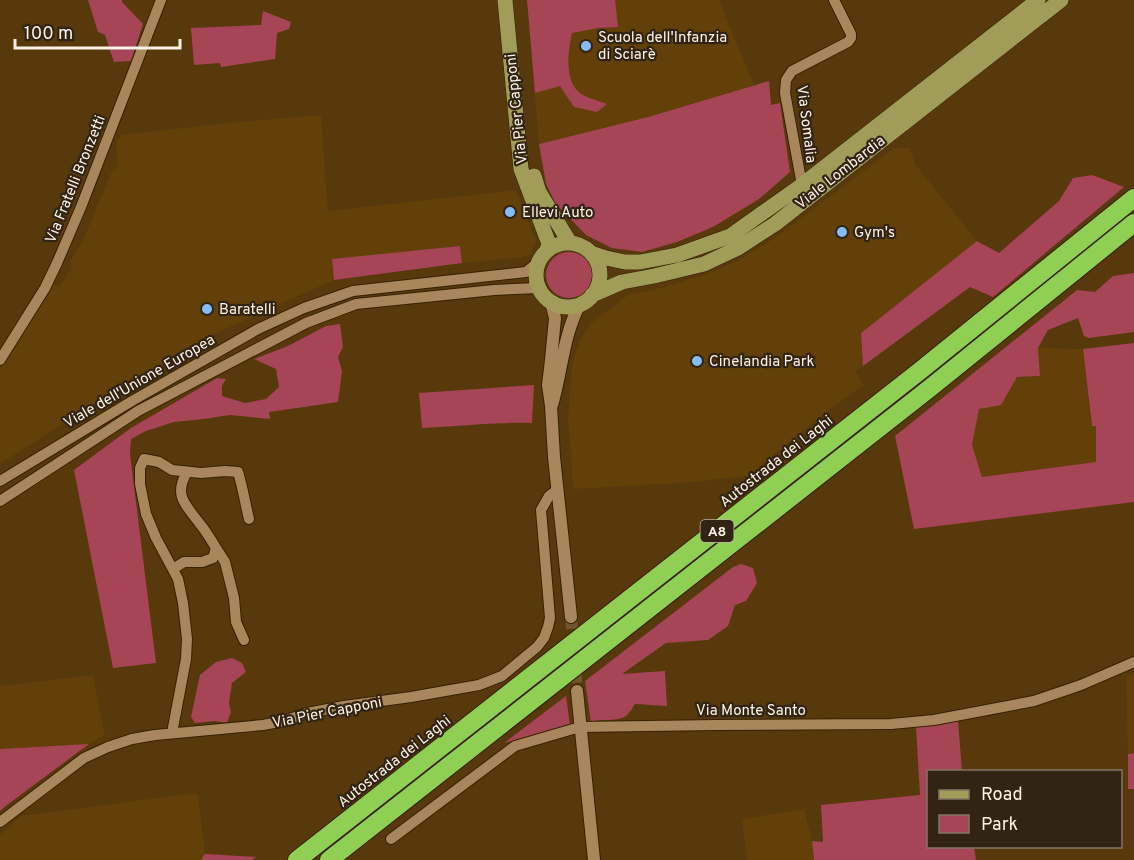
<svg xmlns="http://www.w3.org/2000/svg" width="1134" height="860" viewBox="0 0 1134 860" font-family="Overpass,sans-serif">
<rect width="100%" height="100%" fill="#57390c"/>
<!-- built -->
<path fill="#624007" d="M527,0H719L754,85L648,117L539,144Z
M321,115L328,211L516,190L536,242L531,254L522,257L462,263L460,246L332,260L334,280L223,330L98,401L0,464V369L44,297L54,284L59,287L72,268L70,262L82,242L113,169L118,167L116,144L121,135L229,123Z
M894,148H910L915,164L977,241L861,333L863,366L855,371L864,385L822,415L748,476L683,483L573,489L568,417L572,364L581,338L591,323L628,295L657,289L704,275L737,261L776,237Z
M1038,348L1083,349L1091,425L1096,426V462L982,477L972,445L978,408L1001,405L1017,377L1040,376Z
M1134,674V753L1128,754L1126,677Z
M93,675L105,735L89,744L0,749V686Z
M188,794H198L205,854L201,860H0V835L21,816Z
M804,809L812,841L814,860H747L742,819Z"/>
<!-- green -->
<path fill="#a54555" d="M88,0H122V2L143,24L131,61L114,62L105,35L98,32Z
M527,0H615L618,27L598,28L572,33C568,50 564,82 580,93C586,98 600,101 607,104L597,112L574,107L560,86L535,93Z
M263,11L291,22L289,29L277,33L275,59L221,67L220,63L194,65L191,28L261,25Z
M769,81L771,105L780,103L790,172L759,199L713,227L677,242L642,252L612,248L586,235L556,204L546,184L539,144L648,117Z
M1092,175L1124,187L993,297L970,287L863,366L861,333L977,241L999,253L1059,201L1073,178Z
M460,246L462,263L334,280L332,259Z
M546 275a23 23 0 1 1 46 0a23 23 0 1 1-46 0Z
M1134,273V332L1089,338L1084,336L1078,318L1048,330L1038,348L1040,376L1017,377L1001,405L979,409L972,445L982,477L1096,462V426H1092L1083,349L1134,343V502L914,529L895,436L1077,290L1095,292L1113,276Z
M340,324L343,347L338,357L342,371L338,402L269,412L270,419L230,415L204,419L174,422L146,431L131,439L130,454L156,663L113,668L74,470L131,428L217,378L226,379L222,386V396L245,403L266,399L279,387L276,369L254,359L288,346L326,326Z
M534,385L532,423C496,422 459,426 422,428L419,393Z
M741,564L753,568L757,583L746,601L735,605L728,626L708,640L666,643L622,674L665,671L667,706L635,704C633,707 629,714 626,716C615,723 601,717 591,723L585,681L733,567Z
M232,658L242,663L246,672L232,683L229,703L231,712L227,723L215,721L195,723L191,717L200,675L216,662Z
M566,696L570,725L504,743Z
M958,721L962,771L928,772V846L974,847L976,860H814L812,841L823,842L821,805L920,795L916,727Z
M89,744L7,805L0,811V749Z
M1134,753V789H1128V754Z
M205,854L256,857L252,860H201Z"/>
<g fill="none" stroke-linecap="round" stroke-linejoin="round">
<!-- tertiary-tunnel -->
<path stroke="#70552d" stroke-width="12" stroke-dasharray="12 6" stroke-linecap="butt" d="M571,617L577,691"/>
<!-- minor casing -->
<g stroke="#372100" stroke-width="12">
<path id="minor" d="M802,185L785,93L786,80L792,71L848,42L851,38V34L834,0
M0,360L45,288L57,263L81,207L161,0
M0,481L132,401L258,329L304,308L353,291L526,272L538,262
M0,501L138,411L306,323L356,304L494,290L538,288
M216,548L225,562L234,598L236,622L244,640
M173,569L184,562H202L213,558L216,548C211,540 206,531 200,524C186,505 173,496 187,472
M172,733L186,659L187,639L183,603L178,579L156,538L146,514L140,484V468L144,459L159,462L172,470L201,473L225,471L238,472C243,488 245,503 249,519
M0,822L84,758L108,747L132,739L155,735L263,725L284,721L307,713L344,706L411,697L479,685L502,676L537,647L544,638L548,627L550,618L541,510L549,496L557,490
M391,839L515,746L580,727L717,725L891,724L934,720L1034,701L1081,685L1134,662"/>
</g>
<!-- tertiary casing -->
<g stroke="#372100" stroke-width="14">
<path id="tertiary" d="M551,302L555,318L551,360L548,385L551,406L554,457L571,617
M552,405C562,372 563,335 580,304
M577,691L594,860"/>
</g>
<!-- secondary casing -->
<g stroke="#372100" stroke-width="16">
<path id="secondary" d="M505,0L521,169L549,244L547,250
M534,176L539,192L570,243
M536 275a32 32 0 1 1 64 0a32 32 0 1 1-64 0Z
M591,253L606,258L625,262H640L677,255L730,236L802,185L1038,0
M592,295L622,282L654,276L704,264L738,248L775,224L1061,0"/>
</g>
<!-- motorway casing -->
<g stroke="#372100" stroke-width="20">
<path id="motorway" d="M297,860L921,370L1134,198
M329,860L930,388L1134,223"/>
</g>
<!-- minor -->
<use href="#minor" stroke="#a8875c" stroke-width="10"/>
<!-- tertiary -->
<use href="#tertiary" stroke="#a8875c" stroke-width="12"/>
<!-- secondary -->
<use href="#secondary" stroke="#a09d59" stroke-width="15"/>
<!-- motorway -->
<use href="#motorway" stroke="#8fd053" stroke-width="18"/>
</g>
<!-- markers -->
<g fill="#84bcfb" stroke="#312412" stroke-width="2">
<circle cx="586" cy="46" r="6"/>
<circle cx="510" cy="212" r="6"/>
<circle cx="842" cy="232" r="6"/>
<circle cx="207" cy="309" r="6"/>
<circle cx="697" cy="361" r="6"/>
</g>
<g text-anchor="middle" stroke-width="4.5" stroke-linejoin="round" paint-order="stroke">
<!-- shield labels -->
<rect fill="#312412" stroke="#c0b4a6" stroke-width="1.5" x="700.5" y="520" width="33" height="22" rx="4.5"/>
<g font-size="14" font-weight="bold" fill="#fef2e5">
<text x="717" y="536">A8</text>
</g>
<!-- poi labels -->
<g font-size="15" fill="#fef2e5" stroke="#312412" text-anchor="start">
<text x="598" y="42">Scuola dell'Infanzia<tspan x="598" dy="17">di Sciarè</tspan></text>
<text x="522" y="217">Ellevi Auto</text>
<text x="854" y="237">Gym's</text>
<text x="219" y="314">Baratelli</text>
<text x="709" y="366">Cinelandia Park</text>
</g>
<!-- street labels -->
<g font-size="15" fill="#fef2e5" stroke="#312412">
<text transform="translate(516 109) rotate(-96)" y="5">Via Pier Capponi</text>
<text transform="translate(807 124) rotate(83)" y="5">Via Somalia</text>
<text transform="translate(840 172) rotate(-38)" y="5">Viale Lombardia</text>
<text transform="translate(75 179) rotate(-68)" y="5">Via Fratelli Bronzetti</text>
<text transform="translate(139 381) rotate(-30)" y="5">Viale dell'Unione Europea</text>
<text transform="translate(776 461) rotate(-38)" y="5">Autostrada dei Laghi</text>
<text x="751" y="715">Via Monte Santo</text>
<text transform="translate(327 712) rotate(-11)" y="5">Via Pier Capponi</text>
<text transform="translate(394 761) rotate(-38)" y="5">Autostrada dei Laghi</text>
</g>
</g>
<!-- legend -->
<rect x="927" y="770" width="195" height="78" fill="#312412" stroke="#837666" stroke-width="1.5"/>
<rect x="939" y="790" width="30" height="9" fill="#a09d59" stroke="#837666" stroke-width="1.5"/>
<text x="981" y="800" font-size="18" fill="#fef2e5">Road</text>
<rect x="939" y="815" width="30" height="18" fill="#a54555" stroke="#837666" stroke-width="1.5"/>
<text x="981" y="830" font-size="18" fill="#fef2e5">Park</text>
<!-- scale -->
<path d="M15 39v9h165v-9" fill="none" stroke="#fef2e5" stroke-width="3"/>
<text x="24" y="39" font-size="18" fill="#fef2e5" stroke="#312412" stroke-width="4.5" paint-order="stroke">100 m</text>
</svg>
